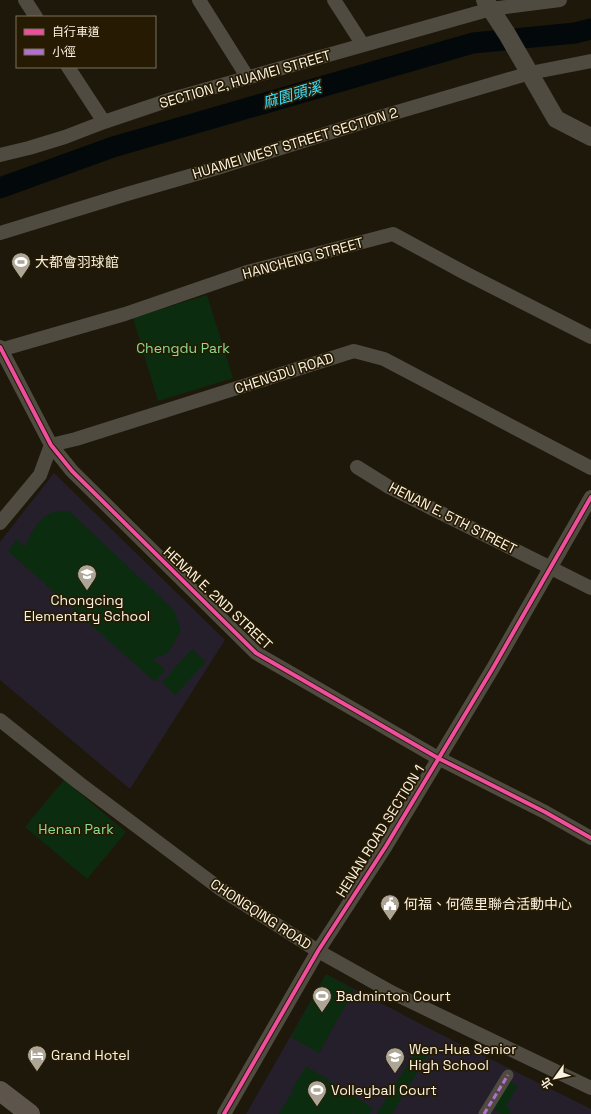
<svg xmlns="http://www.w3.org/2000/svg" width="591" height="1114" viewBox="0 0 591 1114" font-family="'Space Grotesk','Noto Sans TC',sans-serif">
<rect width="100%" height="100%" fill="#1e180a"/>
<!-- education -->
<path fill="#251f2b" d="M54,473L225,640L130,789L0,680V542Z
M326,974L434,1031L591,1109V1114H246Z"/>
<!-- green -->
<path fill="#0c2c10" d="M207,295L233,378L158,401L133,318Z
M61,511H69L174,610L181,630L168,653L153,659L165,670L155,682L8,551L17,539L25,547C30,535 38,518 51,513C53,512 58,512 61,511Z
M192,649L206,662L175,695L162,682Z
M64,780L126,832L87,879L25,827Z
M326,974L354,990L319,1053L291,1037Z
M419,1046L429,1053L392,1114H377Z
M306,1066L373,1108L369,1114H353L352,1110V1114H279C295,1087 300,1079 333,1086C317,1079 303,1083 290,1093Z
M510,1082L518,1086L506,1106L511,1110L509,1114H501L495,1110L496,1105Z"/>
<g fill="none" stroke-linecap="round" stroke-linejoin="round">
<!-- river -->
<path stroke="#03090a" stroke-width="21" d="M0,188L113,147L473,43L575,33L591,29"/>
<!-- pedestrian -->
<path stroke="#4f4b41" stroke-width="11" d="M484,1114L508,1075"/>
<!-- minor -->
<path stroke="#4f4b41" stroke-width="14" d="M25,0L36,17
M199,0L248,78
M334,0L363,45
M68,67L104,122
M0,155L29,148L65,137L104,122L172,99L491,9L560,0
M0,233L127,194L217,168L370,120L530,73L591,61
M0,347L51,445L72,471L256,653L438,758L545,812L591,838
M0,350L125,314L247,272L393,234L467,274L591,337
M51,445L76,439L354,351L384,359L591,468
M357,467L389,487L591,588
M0,523L40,475L51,445
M0,720L79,783L219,888L318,951L393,993L591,1088
M224,1114L318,951L386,846L493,668L591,497"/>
<!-- tertiary -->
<path stroke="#4f4b41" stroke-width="18" d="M485,0L507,34L556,119L591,137"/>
<!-- secondary -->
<path stroke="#5d554c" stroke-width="20" d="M0,1091L30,1114"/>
<!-- quiet -->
<path stroke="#b36fd0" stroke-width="3" stroke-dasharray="6 3" stroke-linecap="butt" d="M484,1114L508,1075"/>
<!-- cycleway casing -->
<g stroke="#261b02" stroke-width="6">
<path id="cycleway" d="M0,347L51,445L72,471L256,653L438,758L545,812L591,838
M224,1114L318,951L386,846L493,668L591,497"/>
</g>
<!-- cycleway -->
<use href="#cycleway" stroke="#ef4d9e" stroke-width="4"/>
</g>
<!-- icons -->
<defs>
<g id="stadium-pin" transform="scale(1)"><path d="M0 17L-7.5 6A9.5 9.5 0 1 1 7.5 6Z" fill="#ada697" stroke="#261b02"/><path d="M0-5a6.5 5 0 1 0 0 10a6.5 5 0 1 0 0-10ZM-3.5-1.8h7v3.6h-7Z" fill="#fff"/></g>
<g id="school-pin" transform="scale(1)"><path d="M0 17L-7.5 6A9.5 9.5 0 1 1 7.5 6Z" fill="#ada697" stroke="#261b02"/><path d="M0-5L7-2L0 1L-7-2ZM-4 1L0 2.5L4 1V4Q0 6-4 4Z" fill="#fff"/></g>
<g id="civic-pin" transform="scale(1)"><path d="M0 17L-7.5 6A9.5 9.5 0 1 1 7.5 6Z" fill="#ada697" stroke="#261b02"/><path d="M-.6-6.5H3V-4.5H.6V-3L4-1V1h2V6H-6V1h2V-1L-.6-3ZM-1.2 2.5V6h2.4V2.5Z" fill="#fff"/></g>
<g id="hotel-pin" transform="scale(1)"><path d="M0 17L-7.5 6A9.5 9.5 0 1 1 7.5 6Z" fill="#ada697" stroke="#261b02"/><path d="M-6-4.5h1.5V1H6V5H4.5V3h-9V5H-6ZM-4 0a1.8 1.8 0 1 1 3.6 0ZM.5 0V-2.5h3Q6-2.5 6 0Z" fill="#fff"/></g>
</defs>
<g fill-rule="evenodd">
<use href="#stadium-pin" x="21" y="262"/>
<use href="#school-pin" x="87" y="574"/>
<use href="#civic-pin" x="390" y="904"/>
<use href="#stadium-pin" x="322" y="996"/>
<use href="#hotel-pin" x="37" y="1055"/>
<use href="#school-pin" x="395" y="1057"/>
<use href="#stadium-pin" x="317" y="1090"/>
</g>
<g text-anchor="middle" stroke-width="3.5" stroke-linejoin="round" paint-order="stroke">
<!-- street labels -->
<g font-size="14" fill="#faf2e3" stroke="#261b02">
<text transform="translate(245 79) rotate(-16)" y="5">SECTION 2, HUAMEI STREET</text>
<text transform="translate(295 143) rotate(-17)" y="5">HUAMEI WEST STREET SECTION 2</text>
<text transform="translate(303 258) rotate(-15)" y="5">HANCHENG STREET</text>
<text transform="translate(284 373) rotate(-18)" y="5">CHENGDU ROAD</text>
<text transform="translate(453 518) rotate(27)" y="5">HENAN E. 5TH STREET</text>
<text transform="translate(218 598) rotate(43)" y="5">HENAN E. 2ND STREET</text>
<text transform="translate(380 831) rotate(-58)" y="5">HENAN ROAD SECTION 1</text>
<text transform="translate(261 914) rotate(33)" y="5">CHONGQING ROAD</text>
</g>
<!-- poi labels -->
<g font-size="14" fill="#faf2e3" stroke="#261b02" text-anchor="start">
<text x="35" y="267">大都會羽球館</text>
<text x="87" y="605" text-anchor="middle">Chongcing<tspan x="87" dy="16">Elementary School</tspan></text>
<text x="404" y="909">何福、何德里聯合活動中心</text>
<text x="336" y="1001">Badminton Court</text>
<text x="409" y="1054">Wen-Hua Senior<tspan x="409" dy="16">High School</tspan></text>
<text x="51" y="1060">Grand Hotel</text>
<text x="331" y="1095">Volleyball Court</text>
</g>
<!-- park labels -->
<g font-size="14" fill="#87dd92" stroke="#261b02">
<text x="183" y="353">Chengdu Park</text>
<text x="76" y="834">Henan Park</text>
</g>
<!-- water labels -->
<g font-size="15" font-style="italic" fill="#3fe0fe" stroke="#261b02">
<text transform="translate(292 95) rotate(-16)" y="5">麻園頭溪</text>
</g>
</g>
<!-- legend -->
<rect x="16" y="16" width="140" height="52" fill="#261b02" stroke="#7b715c"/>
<rect x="24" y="29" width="20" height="6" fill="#ef4d9e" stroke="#7b715c"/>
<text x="52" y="36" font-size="12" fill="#faf2e3">自行車道</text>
<rect x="24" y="49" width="20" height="6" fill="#b36fd0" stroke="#7b715c"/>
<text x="52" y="56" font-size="12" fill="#faf2e3">小徑</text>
<!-- north arrow -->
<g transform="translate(555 1078) rotate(237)" stroke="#261b02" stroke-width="3" paint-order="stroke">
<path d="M0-3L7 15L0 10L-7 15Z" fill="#faf2e3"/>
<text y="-6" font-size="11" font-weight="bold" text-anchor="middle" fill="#faf2e3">北</text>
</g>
</svg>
